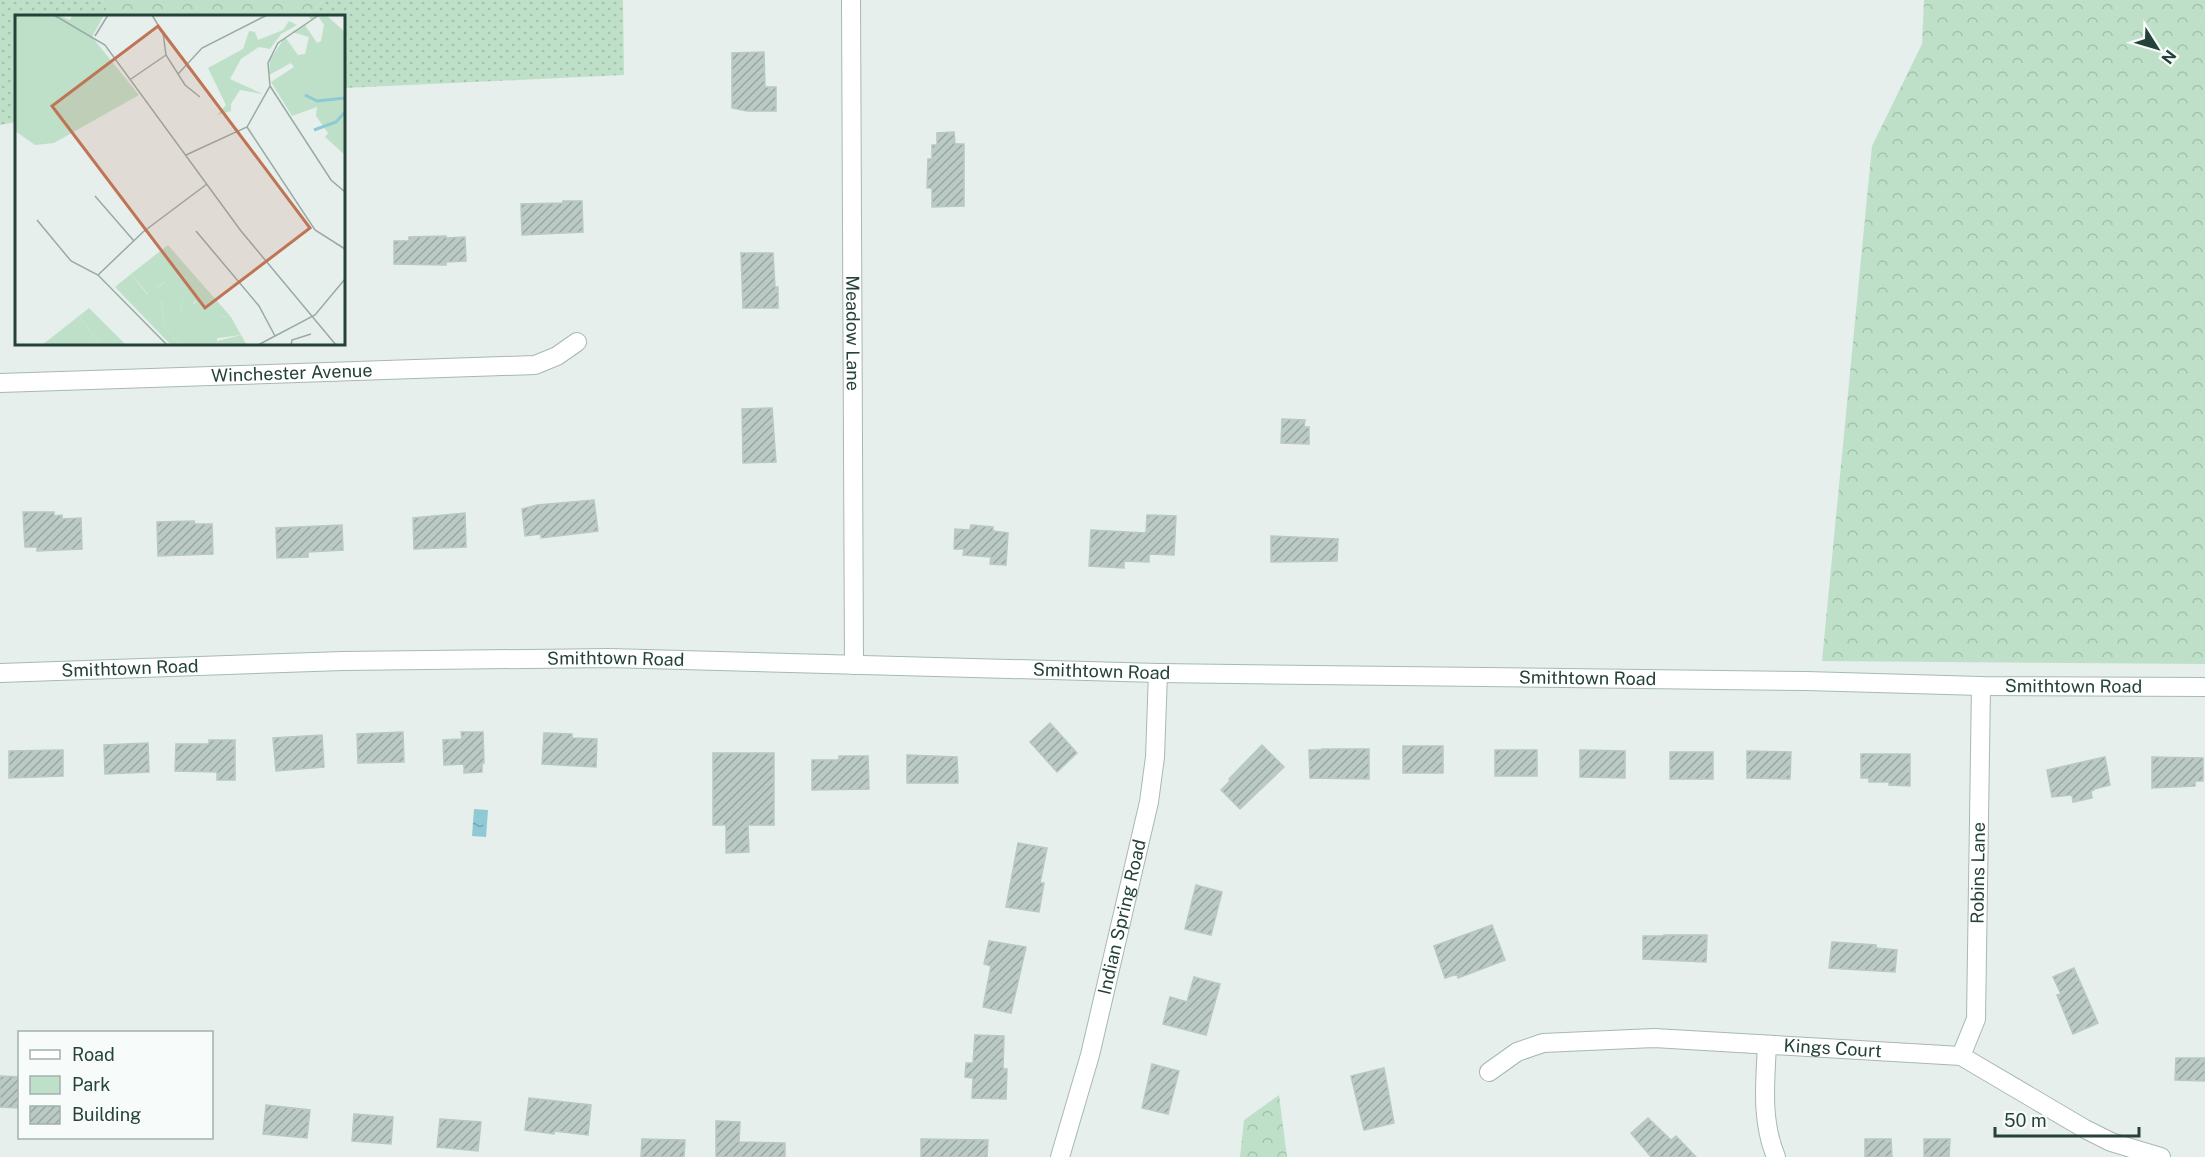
<svg xmlns="http://www.w3.org/2000/svg" width="2205" height="1157" viewBox="0 0 2205 1157" font-family="'Public Sans',sans-serif">
<defs>
<pattern id="green-dots" width="8" height="8" patternUnits="userSpaceOnUse" patternTransform="scale(1.5)"><rect width="8" height="8" fill="#bfe0c8"/><path d="M2 2h.1M6 6h.1" fill="none" stroke="#a4c1ad" stroke-width="1.8" stroke-linecap="round"/></pattern>
<pattern id="forest-crowns" width="20" height="18" patternUnits="userSpaceOnUse" patternTransform="scale(1.5)"><rect width="20" height="18" fill="#bfe0c8"/><path d="M2 6a3 3 0 1 1 6 0M12 15a3 3 0 1 1 6 0" fill="none" stroke="#a4c1ad"/></pattern>
<pattern id="water-ripples" width="26" height="14" patternUnits="userSpaceOnUse" patternTransform="scale(1.5)"><rect width="26" height="14" fill="#8ec9d4"/><path d="M2 4q2-2 4 0t4 0M15 11q2-2 4 0t4 0" fill="none" stroke="#74a5ad"/></pattern>
<pattern id="building-hatch" width="6" height="6" patternUnits="userSpaceOnUse" patternTransform="scale(1.5)"><rect width="6" height="6" fill="#bbcac4"/><path d="M-1 1l2-2M0 6l6-6M5 7l2-2" fill="none" stroke="#98a6a0"/></pattern>
</defs>
<rect width="100%" height="100%" fill="#e6efeb"/>
<!-- green -->
<path fill="url(#green-dots)" d="M0,0H102L111,16H16V122L0,125Z
M325,0H623L624,75L344,88V16H303Z"/>
<!-- forest -->
<path fill="url(#forest-crowns)" d="M102,0H325L303,16H111Z
M1924,0H2205V664L1822,661L1872,146L1922,44Z
M1279,1095L1287,1157H1240L1244,1120Z"/>
<!-- water -->
<path fill="url(#water-ripples)" d="M474,809L488,810L486,837L472,836Z"/>
<!-- building -->
<path fill="url(#building-hatch)" stroke="#b8c9c2" stroke-width="1.5" d="M764,52L765,87H776V111H747L732,108V53Z
M954,132L955,144H964V206L932,207V188H927L928,159H932V145H937V133Z
M563,201H582L583,232L522,235L521,204L563,203Z
M446,236V238L465,237L466,261L446,262V265L394,264V241H409V237Z
M741,253H773L775,287H778V308H743Z
M772,408L776,462L743,463L742,409Z
M1282,419L1305,420L1304,427H1309V444L1281,443Z
M594,500L598,531L541,538V534L525,536L522,509L537,505Z
M23,512H54V516L62,515V519L81,518L82,549L37,551V547H25Z
M465,513L466,547L414,549L413,518Z
M1147,515L1176,516L1174,555L1149,554V562L1124,561V568L1089,566L1091,530L1146,533Z
M194,521L195,524H212L213,554L158,556L157,522Z
M342,525L343,550L308,552V557L277,558L276,528Z
M971,525L993,527V531L1008,533L1006,565L990,564L991,557L963,555L964,549H954L955,529L970,530Z
M1271,536L1338,539L1337,561L1271,562Z
M1050,723L1077,753L1057,772L1030,742Z
M403,732L404,762L358,763L357,734Z
M461,732H483L484,763H482V772L464,773V764L444,765L443,740L462,739Z
M544,733L572,734V738L597,739L596,767L542,764Z
M322,735L324,767L276,771L273,738Z
M209,740H235V780H217V772L175,771L176,744H209Z
M148,743L149,772L105,774L104,745Z
M1262,745L1284,767L1240,809L1221,790L1230,781L1229,779Z
M1403,746H1443V773H1403Z
M1322,749H1369V779L1310,778L1309,750H1322Z
M63,750V776L9,778V751Z
M1495,750H1537V776H1495Z
M1580,750L1625,751V778L1580,777Z
M1747,751L1791,752L1790,779L1747,778Z
M1670,752H1713V779H1670Z
M713,753H774V825H748L749,852L726,853V825H713Z
M1861,754H1910V786L1889,785V782H1869V778H1861Z
M907,755L957,757L958,783H907Z
M839,756H868L869,789L812,790V760H839Z
M2105,757L2110,785L2094,789V790L2091,791L2092,798L2073,802L2072,795L2052,797L2047,770Z
M2152,757L2203,758V781H2195V786L2152,788Z
M1018,843L1047,848L1040,883H1044L1039,912L1006,907Z
M1196,885L1222,892L1211,935L1185,929Z
M1492,925L1505,960L1458,978L1457,974L1445,978L1434,946Z
M1664,935H1707L1706,962L1643,959V936H1664Z
M989,941L1026,947L1011,1013L983,1007L991,966L984,964Z
M1832,942L1876,945V948L1897,950L1895,972L1829,968Z
M2074,968L2098,1023L2073,1034L2057,995L2061,994L2053,977Z
M1194,977L1220,984L1206,1035L1163,1024L1170,997L1187,1002Z
M975,1035L1004,1036L1003,1069H1007L1006,1099L972,1098L973,1078L965,1077L966,1063H973Z
M2176,1058H2205V1081L2175,1080Z
M1152,1064L1179,1071L1168,1114L1142,1108Z
M1384,1068L1394,1123L1364,1130L1351,1076Z
M0,1076L20,1077V1108L0,1107Z
M529,1098L591,1105L588,1135L554,1131V1134L525,1130Z
M266,1105L310,1110L307,1138L263,1134Z
M354,1114L393,1117L391,1144L352,1141Z
M1648,1118L1671,1140L1676,1136L1696,1157H1651L1631,1133Z
M440,1119L481,1122L478,1151L437,1147Z
M716,1121L740,1122L739,1142L785,1143V1157H716Z
M642,1139L685,1140L684,1157H641Z
M921,1139L988,1140L987,1157H921Z
M1865,1139H1891L1892,1157H1865Z
M1924,1139H1950L1949,1157H1924Z"/>
<g fill="none" stroke-linecap="round" stroke-linejoin="round">
<!-- street casing -->
<g stroke="#a8b8b2" stroke-width="20">
<g id="street">
<path id="s1" d="M851,0L854,665"/>
<path id="s2" d="M0,383L535,365L557,356L577,342"/>
<path d="M1767,1045C1765,1084 1761,1121 1776,1157"/>
<path id="s3" d="M1961,1056L1976,1019L1981,686"/>
<path id="s4" d="M1489,1072L1517,1052L1543,1043L1654,1038L1961,1056L2085,1129L2111,1142L2161,1157"/>
<path id="s5" d="M1060,1157L1090,1055L1149,802L1155,757L1158,673"/>
</g>
</g>
<!-- secondary casing -->
<g stroke="#a4bbb3" stroke-width="20">
<g id="secondary">
<path id="s6" d="M0,673L343,661L609,658L1158,673L1806,681L1981,686L2205,687"/>
</g>
</g>
<!-- street -->
<use href="#street" stroke="#fff" stroke-width="18"/>
<!-- secondary -->
<use href="#secondary" stroke="#fff" stroke-width="18"/>
</g>
<g text-anchor="middle" stroke-width="4.5" stroke-linejoin="round" paint-order="stroke">
<!-- street labels -->
<g font-size="18" fill="#24423a" stroke="#f7fbf9">
<text dy="6" stroke="none"><textPath href="#s1" startOffset="333">Meadow Lane</textPath></text>
<text dy="6" stroke="none"><textPath href="#s2" startOffset="292">Winchester Avenue</textPath></text>
<text dy="6" stroke="none"><textPath href="#s6" startOffset="616">Smithtown Road</textPath></text>
<text dy="6" stroke="none"><textPath href="#s6" startOffset="130">Smithtown Road</textPath></text>
<text dy="6" stroke="none"><textPath href="#s6" startOffset="1102">Smithtown Road</textPath></text>
<text dy="6" stroke="none"><textPath href="#s6" startOffset="1588">Smithtown Road</textPath></text>
<text dy="6" stroke="none"><textPath href="#s6" startOffset="2074">Smithtown Road</textPath></text>
<text dy="6" stroke="none"><textPath href="#s3" startOffset="186">Robins Lane</textPath></text>
<text dy="6" stroke="none"><textPath href="#s5" startOffset="248">Indian Spring Road</textPath></text>
<text dy="6" stroke="none"><textPath href="#s4" startOffset="352">Kings Court</textPath></text>
</g>
</g>
<!-- overview -->
<g transform="translate(15 15)">
<rect width="330" height="330" fill="#e6efeb"/>
<path d="M153,230L216,302L203,301L202,326L226,320L232,330H166L150,314L146,284L168,281L166,298L181,287L163,266L154,272L149,267L133,279L116,259ZM64,301L86,330H27Z" fill="#bfe0c8"/>
<path d="M0,0H43L55,5L57,0H89L77,22L124,80L39,128L20,130L0,116ZM293,0H311L330,17V140L310,122L313,118L301,101L302,92L277,101L256,67L279,52L276,48L254,60L255,45L270,22L283,40L290,39L294,22L277,17L290,10L302,28L306,26L309,10L303,1L296,5ZM274,6L282,10L266,19L255,34L244,32L226,44L215,64L248,79L225,75L216,89V96L202,100L211,90L193,53L228,34L234,16L240,17L243,25L268,15ZM116,259L132,279L150,267L154,272L167,263L179,266L184,279L172,299H166L168,281L146,285L150,314L166,330H156L100,272ZM74,293L111,330H86L64,301ZM203,301L216,302L226,320L196,324L195,310Z" fill="#bfe0c8"/>
<path fill="none" stroke="#8ec9d4" stroke-width="3" d="M290,80L302,86L330,83M299,115L321,107L330,97"/>
<path fill="none" stroke="#98aaa4" stroke-width="1.5" d="M39,0L90,30L226,216L321,330M137,0L148,18L151,40L170,70L185,82M80,21L93,0M163,59L187,33L252,0M116,64L151,40M255,71L316,165L330,177M232,112L300,215L330,234M171,140L232,112L255,71L253,48L263,28L304,0M80,181L119,226M22,205L56,246L83,260L152,330M181,216L244,291L260,321M83,260L128,217L192,169M243,330L300,300L330,264M276,330L277,325L296,319"/>
<path fill="#c07456" fill-opacity="0.15" stroke="#c07456" stroke-width="3" d="M143,11L295,213L190,293L37,91Z"/>
<rect width="330" height="330" fill="none" stroke="#24423a" stroke-width="3"/>
</g>
<!-- legend -->
<rect x="18" y="1031" width="195" height="108" fill="#f7fbf9" stroke="#a3b1ad" stroke-width="1.5"/>
<rect x="30" y="1050" width="30" height="9" fill="#ffffff" stroke="#a3b1ad" stroke-width="1.5"/>
<text x="72" y="1061" font-size="18" fill="#24423a">Road</text>
<rect x="30" y="1076" width="30" height="18" fill="#bfe0c8" stroke="#a3b1ad" stroke-width="1.5"/>
<text x="72" y="1091" font-size="18" fill="#24423a">Park</text>
<rect x="30" y="1106" width="30" height="18" fill="url(#building-hatch)" stroke="#a3b1ad" stroke-width="1.5"/>
<text x="72" y="1121" font-size="18" fill="#24423a">Building</text>
<!-- north arrow -->
<g transform="translate(2157 48) rotate(127)" stroke="#f7fbf9" stroke-width="4.5" paint-order="stroke">
<path d="M0-4.5L10 22L0 15L-10 22Z" fill="#24423a"/>
<text y="-9" font-size="16" font-weight="bold" text-anchor="middle" fill="#24423a">N</text>
</g>
<!-- scale -->
<path d="M1995 1127v9h144v-9" fill="none" stroke="#24423a" stroke-width="3"/>
<text x="2004" y="1127" font-size="18" fill="#24423a" stroke="#f7fbf9" stroke-width="4.5" paint-order="stroke">50 m</text>
</svg>
